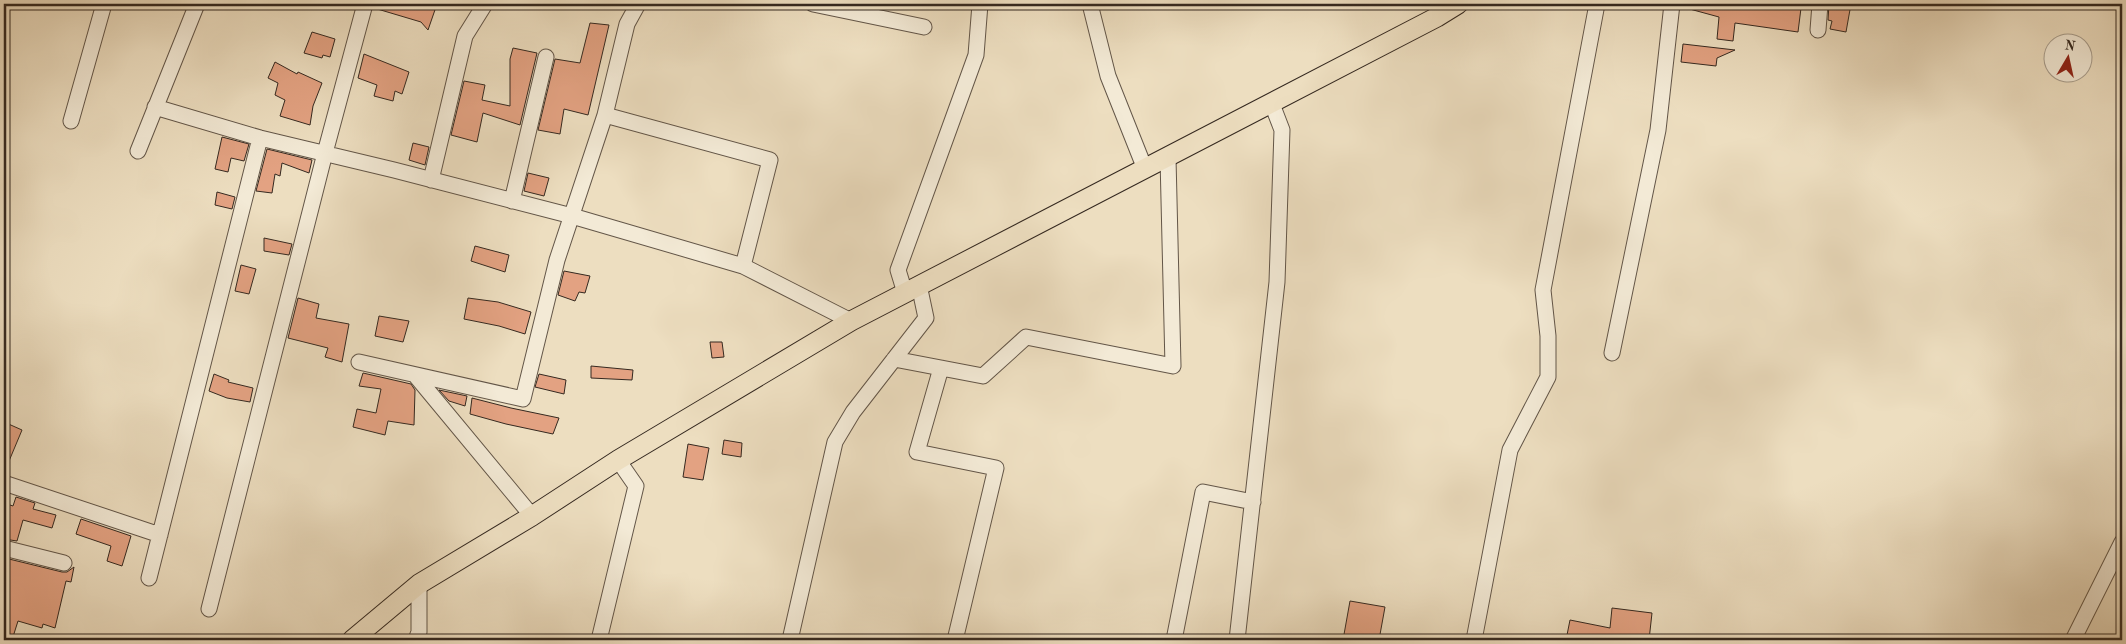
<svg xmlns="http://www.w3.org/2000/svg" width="2126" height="644" viewBox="0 0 2126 644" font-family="'Old Standard TT',serif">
<rect width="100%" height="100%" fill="#eddec0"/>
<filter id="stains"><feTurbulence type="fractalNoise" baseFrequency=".004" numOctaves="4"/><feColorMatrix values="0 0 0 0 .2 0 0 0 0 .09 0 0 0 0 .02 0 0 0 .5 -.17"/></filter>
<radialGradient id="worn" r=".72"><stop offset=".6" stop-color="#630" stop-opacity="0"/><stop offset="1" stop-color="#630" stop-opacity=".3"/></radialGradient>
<!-- building -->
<path fill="#e3a282" stroke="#352920" d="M374,4H437L428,30L421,22L374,8Z
M1686,4H1756L1801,8L1798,32L1735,23L1733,41L1717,39L1719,17L1686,8Z
M1829,4H1851L1846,32L1830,29L1832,21L1828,20Z
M590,23L609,25L588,115L564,109L560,134L538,130L555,59L580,63Z
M312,32L335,39L330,57L323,55L322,58L304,53Z
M1683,44L1735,50L1717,58L1716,66L1681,62Z
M513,48L537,53L520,125L483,113L477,142L451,135L464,81L485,85L482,100L510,106V59Z
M364,54L409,72L402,94L395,91L393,101L374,96L377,85L358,78Z
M275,62L297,74L298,72L322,83L313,106L310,125L280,116L285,100L275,95L278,83L268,78Z
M222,137L249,144L244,161L231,158L228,172L215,169Z
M413,143L429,147L425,165L409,160Z
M267,149L312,160L309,173L282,163L280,176L275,174L272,193L256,191Z
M528,173L549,178L544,196L524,191Z
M217,192L235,197L232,209L215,205Z
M264,238L292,244L289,255L264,251Z
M475,246L509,255L505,272L471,261Z
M241,265L256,269L249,294L235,291Z
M564,271L590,276L585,293L579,292L575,301L558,295Z
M298,298L319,304L316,318L349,324L342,362L325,357L328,348L288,338Z
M468,298L498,302L531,312L525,334L499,326L464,319Z
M379,316L409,321L403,342L375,336Z
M710,342H722L724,357L712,358Z
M591,366L633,370L632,380L591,378Z
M363,373L411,384L415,390L414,425L388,421L385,435L353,427L357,409L376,413L381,389L359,386Z
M214,374L229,380L228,382L253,388L250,402L227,398L209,391Z
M539,374L566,380L564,394L535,387Z
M439,390L467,396L465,406L449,401Z
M472,398L511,408L559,418L553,434L506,424L470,414Z
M4,422L22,430L4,473Z
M724,440L742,443L741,457L722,454Z
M688,444L709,448L703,480L683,477Z
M16,497L35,503L33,509L56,515L52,528L23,520L17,541L4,539V503L13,506Z
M81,519L131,536L122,566L107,561L111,546L76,534Z
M9,559L62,572H67L74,567L71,582L66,581L55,628L43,624L42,628L18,621L12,640H4V577Z
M1350,601L1385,607L1379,640H1343Z
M1612,608L1652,613L1649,640H1566L1570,620L1610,628Z"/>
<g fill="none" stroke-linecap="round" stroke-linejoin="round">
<!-- minor casing -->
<g stroke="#635648" stroke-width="17">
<path id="minor" d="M813,4L924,27
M1090,4L1108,76L1145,169
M1818,30L1820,4
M155,107L260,138L394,170L572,216L743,266L851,321
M605,115L770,160L743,266
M71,121L104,4
M138,151L197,4
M431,180L465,36L485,4
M512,201L546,57
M905,293L898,270L976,55L980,4
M1612,353L1658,130L1672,4
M894,359L983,376L1026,337L1173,366L1168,158
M359,362L523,399L557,260L605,115L627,24L638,4
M941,368L917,452L996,468L956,636
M415,375L532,516
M4,483L160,535
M4,548L64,563
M149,578L260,138
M209,609L325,153L365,4
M416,640L419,632V584
M599,640L636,486L618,460
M790,640L835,442L853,412L926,318L919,285
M1174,640L1203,492L1253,502
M1237,640L1277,282L1282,130L1272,104
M1474,640L1510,450L1548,377V336L1543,290L1597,4
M2073,640L2122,542"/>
</g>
<!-- major casing -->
<g stroke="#352920" stroke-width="21">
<path id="major" d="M352,640L419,584L532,516L618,460L851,321L1437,17L1458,4"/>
</g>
<!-- minor -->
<use href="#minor" stroke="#f3ead6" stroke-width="15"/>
<!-- major -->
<use href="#major" stroke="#eddec0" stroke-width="19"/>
</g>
<!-- margin -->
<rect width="2126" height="644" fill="none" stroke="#eddec0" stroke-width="20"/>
<rect x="5" y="5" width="2116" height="634" fill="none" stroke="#352920" stroke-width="2.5"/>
<rect x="10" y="10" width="2106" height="624" fill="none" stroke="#352920"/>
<!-- north arrow -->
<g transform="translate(2068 58) rotate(9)"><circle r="24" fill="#f3ead6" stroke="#a79d8d"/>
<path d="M0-4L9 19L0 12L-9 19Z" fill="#8f2418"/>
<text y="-8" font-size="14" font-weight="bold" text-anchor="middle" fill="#352920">N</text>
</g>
<rect width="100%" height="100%" filter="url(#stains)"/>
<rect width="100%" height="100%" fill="url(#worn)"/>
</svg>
